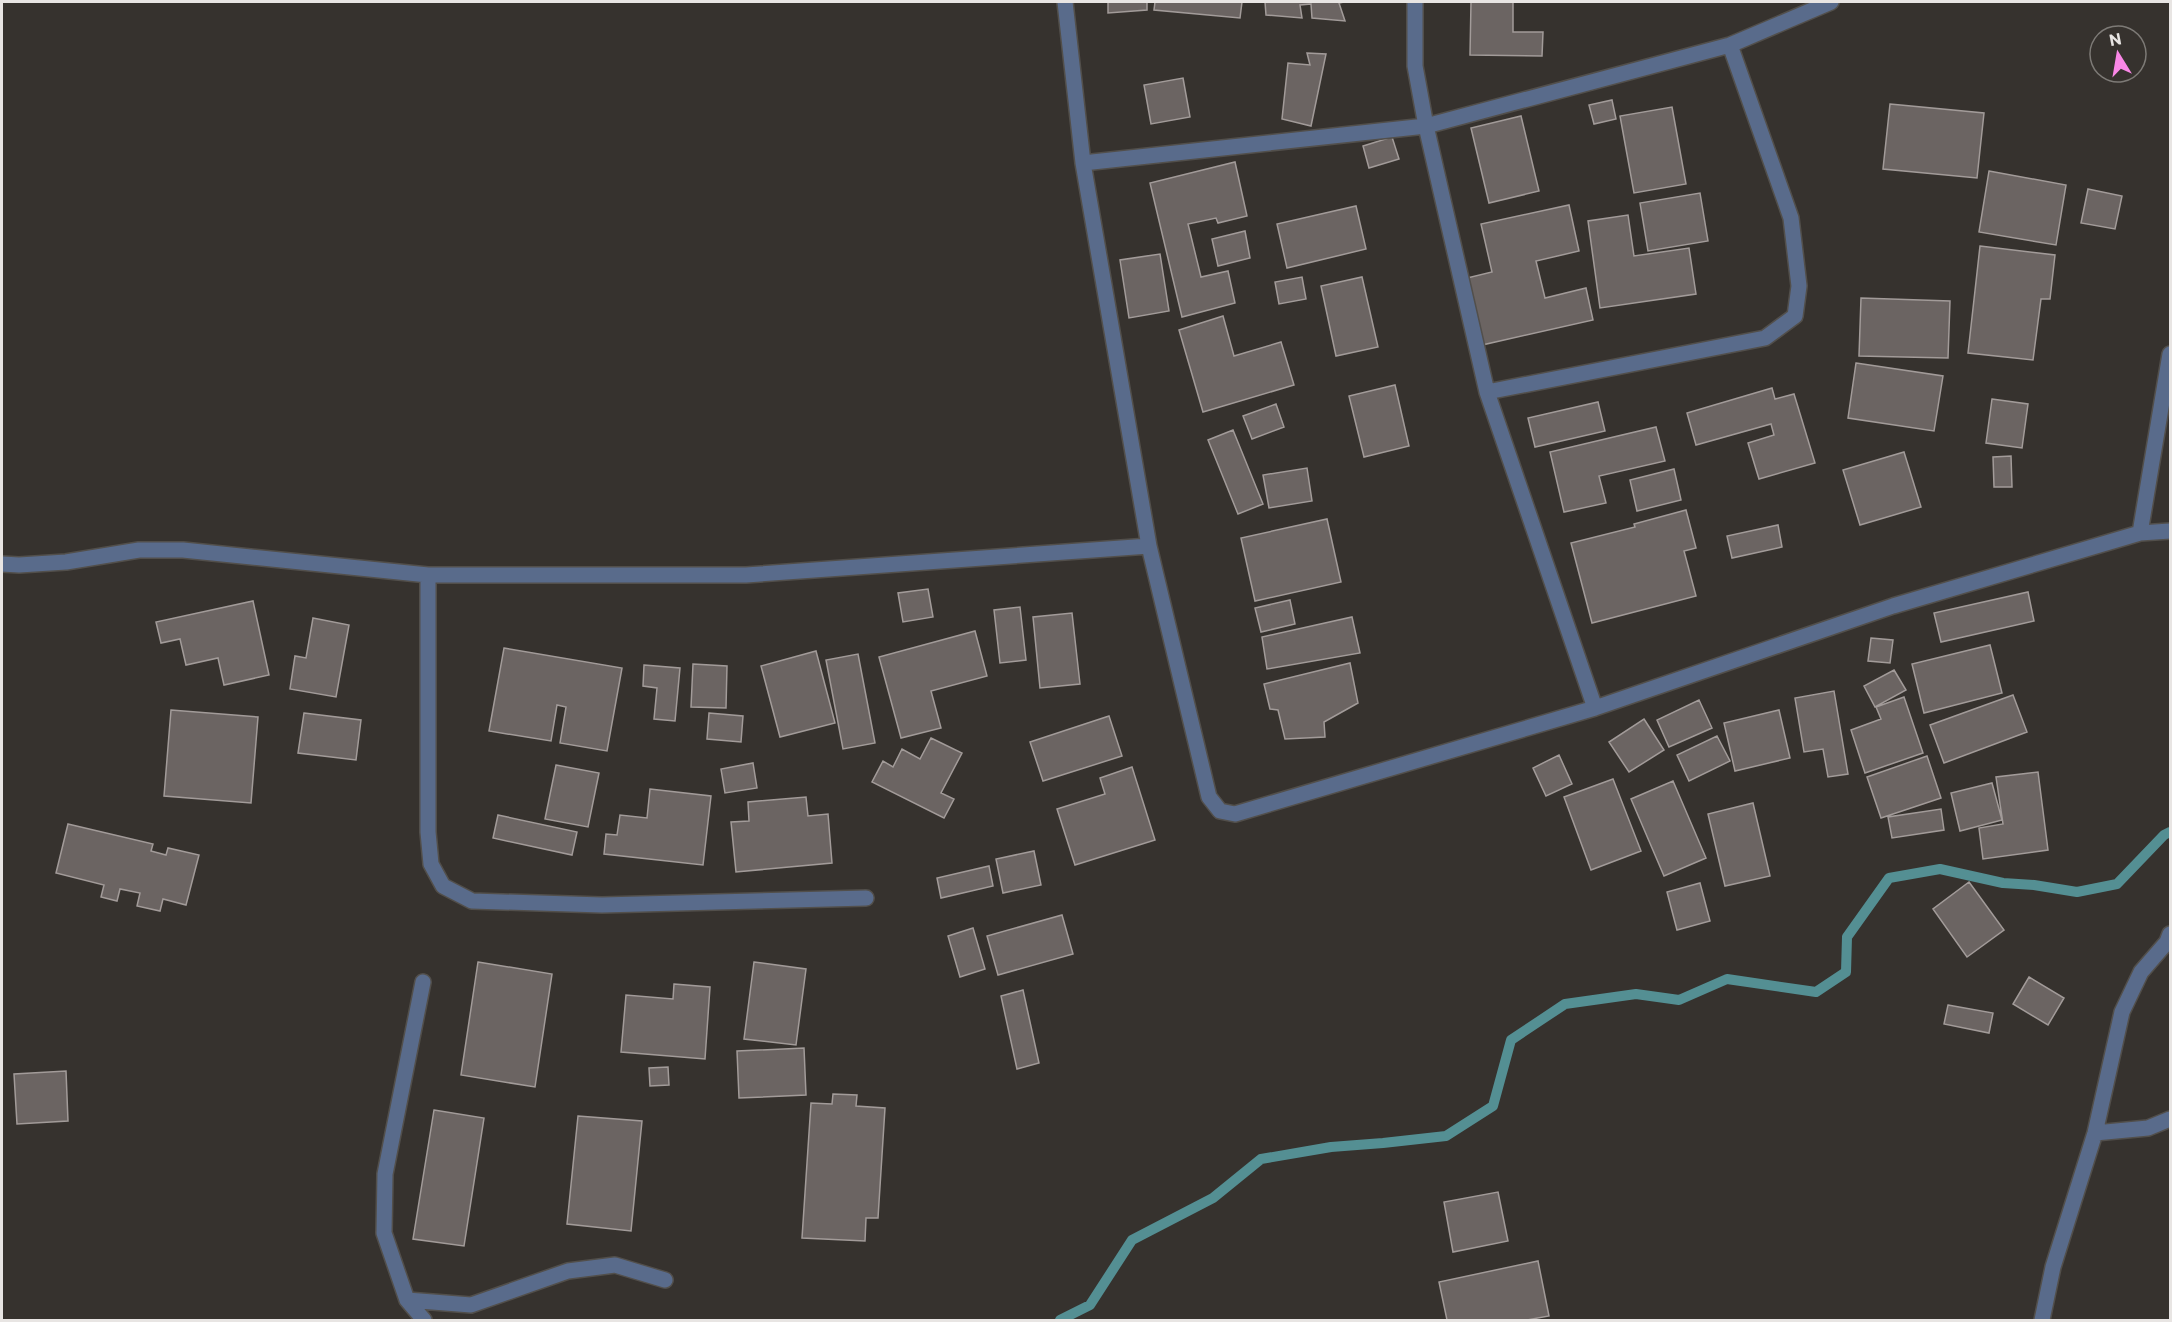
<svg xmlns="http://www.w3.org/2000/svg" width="2172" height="1322" viewBox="0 0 2172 1322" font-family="Commissioner,sans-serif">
<rect width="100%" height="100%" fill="#36322e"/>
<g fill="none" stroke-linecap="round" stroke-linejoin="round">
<!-- stream -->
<path stroke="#548f93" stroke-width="10" d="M1060,1320L1090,1305L1132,1240L1213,1198L1261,1159L1331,1147L1383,1143L1446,1136L1493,1106L1511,1040L1565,1004L1636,994L1679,1000L1727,979L1816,992L1846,972L1847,937L1889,878L1940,869L2003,883L2034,885L2077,892L2117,884L2164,835L2170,832"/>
</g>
<!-- building -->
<path fill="#6b6462" stroke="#a29b99" stroke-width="1.5" d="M1108,2H1147V10L1108,13Z
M1155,2H1242L1240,18L1154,10Z
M1265,2H1344L1339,3L1345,21L1312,18L1311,4L1300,5L1302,18L1266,15Z
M1471,2H1513V32H1543L1542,56L1470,55Z
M1307,53L1326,54L1311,126L1282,119L1288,63L1310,65Z
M1183,78L1190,117L1151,124L1144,85Z
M1612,100L1616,119L1594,124L1589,105Z
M1890,104L1984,113L1977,178L1883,169Z
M1672,107L1686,184L1634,193L1620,116Z
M1521,116L1539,191L1489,203L1471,128Z
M1392,137L1399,159L1369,168L1363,146Z
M1235,162L1247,216L1218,223L1216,218L1188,224L1201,277L1228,271L1235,303L1182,317L1150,183Z
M1989,171L2066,185L2056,245L1979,232Z
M2088,189L2122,196L2115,229L2081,223Z
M1700,193L1708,241L1648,251L1640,203Z
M1569,205L1579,251L1536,261L1545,298L1586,288L1593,320L1482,345L1467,278L1492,272L1481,224Z
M1356,206L1366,249L1287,268L1277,224Z
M1628,215L1634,256L1689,248L1696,294L1600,308L1588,221Z
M1245,231L1250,258L1218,266L1212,239Z
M1980,246L2055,255L2050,299H2041L2033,360L1968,353Z
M1160,254L1169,311L1129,318L1120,260Z
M1302,277L1306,299L1279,304L1275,282Z
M1362,277L1378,347L1336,356L1321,286Z
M1861,298L1950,301L1948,358L1859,356Z
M1223,316L1234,356L1281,342L1294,385L1203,412L1179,330Z
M1856,363L1943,376L1934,431L1848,418Z
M1395,385L1409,446L1364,457L1349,396Z
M1772,388L1775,399L1794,394L1815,463L1759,479L1748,443L1774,435L1771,424L1696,445L1687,413Z
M1992,399L2028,404L2022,448L1986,443Z
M1598,402L1605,431L1535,447L1528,418Z
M1276,404L1284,427L1252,439L1243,416Z
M1656,427L1665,461L1599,476L1606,503L1564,512L1550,452Z
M1233,430L1263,504L1238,514L1208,440Z
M1904,452L1921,507L1860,525L1843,470Z
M2011,456L2012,487H1994L1993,457Z
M1307,468L1312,501L1269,508L1263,475Z
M1674,469L1681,500L1637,511L1630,480Z
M1686,510L1696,548L1684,551L1696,596L1592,623L1571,543L1635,527L1634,524Z
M1327,519L1341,582L1255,601L1241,538Z
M1778,525L1782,547L1732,558L1727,536Z
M928,589L933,617L903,622L898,593Z
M2028,592L2034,621L1941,642L1934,613Z
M1290,600L1295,624L1261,632L1255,608Z
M253,601L269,675L224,685L218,658L186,665L180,639L161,643L156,622Z
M1020,607L1026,660L1000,663L994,610Z
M1072,613L1080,684L1040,688L1033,617Z
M1352,617L1360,653L1267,669L1262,637Z
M313,618L349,625L336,697L290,689L295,656L306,658Z
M975,631L987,676L931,691L941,728L901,738L879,657Z
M1871,638L1893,640L1890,663L1868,661Z
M1990,645L2002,693L1924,713L1912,664Z
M504,648L622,668L607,751L560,743L566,707L557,705L551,741L489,731Z
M816,651L835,723L780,737L761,666Z
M858,654L875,743L843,749L826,660Z
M1350,663L1358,703L1324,722L1325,737L1285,739L1278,710L1270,709L1264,684Z
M693,664L727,666L726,708L691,707Z
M644,665L680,668L675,721L654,719L657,688L643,686Z
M1894,670L1906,690L1875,707L1864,686Z
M1834,691L1848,774L1828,777L1823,749L1804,752L1795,698Z
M2013,695L2027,732L1944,763L1930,725Z
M1904,697L1923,753L1865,773L1851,730L1881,719L1876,707Z
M1699,700L1712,728L1669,747L1657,720Z
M171,710L258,717L251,803L164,796Z
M1779,710L1790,758L1735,771L1724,723Z
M304,713L361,720L356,760L298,753Z
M709,713L743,716L741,742L707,739Z
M1109,716L1122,756L1043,781L1030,742Z
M1644,719L1664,750L1629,772L1609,742Z
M1717,736L1730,761L1689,781L1677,755Z
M931,738L962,753L941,793L954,799L944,818L872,782L883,761L893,767L902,749L920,759Z
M1559,755L1572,784L1546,796L1533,768Z
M1927,756L1941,798L1881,818L1867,777Z
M753,763L757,788L725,793L721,769Z
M556,765L599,773L588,827L545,819Z
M1132,767L1155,840L1075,865L1057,809L1105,794L1100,778Z
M2038,772L2048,850L1983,859L1979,828L2003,824L1996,777Z
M1613,779L1641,851L1591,870L1564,797Z
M1673,781L1706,858L1664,876L1631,799Z
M1992,783L2002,820L1960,831L1951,793Z
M650,789L711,796L703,865L604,854L606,834L617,835L620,815L647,818Z
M806,797L808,816L828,814L832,863L736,872L731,822L749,821L748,802Z
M1753,803L1770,876L1725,886L1708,814Z
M1941,809L1944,830L1892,838L1888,817Z
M498,815L577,832L572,855L493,838Z
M68,824L153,844L151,851L166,855L168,848L199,855L186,905L163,899L160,911L137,906L140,893L120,889L117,901L101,897L104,885L56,873Z
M1034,851L1041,885L1003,893L996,859Z
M989,866L993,886L941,898L937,878Z
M1969,882L2004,930L1967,957L1933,909Z
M1700,883L1710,921L1677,930L1667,892Z
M1062,915L1073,954L998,975L987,936Z
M973,928L985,969L960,977L948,936Z
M478,962L552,974L535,1087L461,1075Z
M754,962L806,969L796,1045L744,1039Z
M2029,977L2064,998L2048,1025L2013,1004Z
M674,984L710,987L705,1059L621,1052L626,995L673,999Z
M1023,990L1039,1063L1017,1069L1001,996Z
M1948,1005L1993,1013L1989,1033L1944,1024Z
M804,1048L806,1095L739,1098L737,1051Z
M668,1067L669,1085L650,1086L649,1068Z
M66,1071L68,1121L17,1124L14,1074Z
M833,1094L857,1095L856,1106L885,1108L878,1218H866L865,1241L802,1238L811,1103L832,1104Z
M434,1110L484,1118L464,1246L413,1239Z
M578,1116L642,1121L631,1231L567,1224Z
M1498,1192L1508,1241L1453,1252L1444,1202Z
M1538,1261L1549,1316L1527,1320H1447L1439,1282Z"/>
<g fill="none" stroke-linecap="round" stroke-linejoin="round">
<!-- minor casing -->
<g stroke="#524f4b" stroke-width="18">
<path id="minor" d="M1065,2L1083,163L1149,546L1209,797L1220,811L1235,814L1595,708L1893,606L2140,533L2170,531
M1415,2V66L1426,126L1487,392L1595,708
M1083,163L1426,126L1730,45L1831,2
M1487,392L1765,338L1795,316L1799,286L1791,218L1730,45
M2140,533L2170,354
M2,564L19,565L66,562L139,550H183L428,575H746L1149,546
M428,575V832L431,864L443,886L472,901L602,905L866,898
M423,982L385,1174L384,1233L407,1300L424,1320
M2095,1133L2148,1128L2170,1119
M407,1300L471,1305L568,1271L615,1265L665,1280
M2042,1320L2053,1267L2095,1133L2122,1012L2141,972L2167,942L2170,934"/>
</g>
<!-- minor -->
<use href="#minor" stroke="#596b8b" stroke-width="15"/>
</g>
<!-- border -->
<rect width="2172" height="1322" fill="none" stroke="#e8e5e3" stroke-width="6"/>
<!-- north arrow -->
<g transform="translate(2118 54) rotate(349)"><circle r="28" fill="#36322e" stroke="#7d7a76" stroke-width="1.5"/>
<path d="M0-4.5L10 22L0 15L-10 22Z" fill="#fa87e6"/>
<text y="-9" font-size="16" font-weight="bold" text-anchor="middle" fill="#e8e5e3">N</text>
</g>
</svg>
